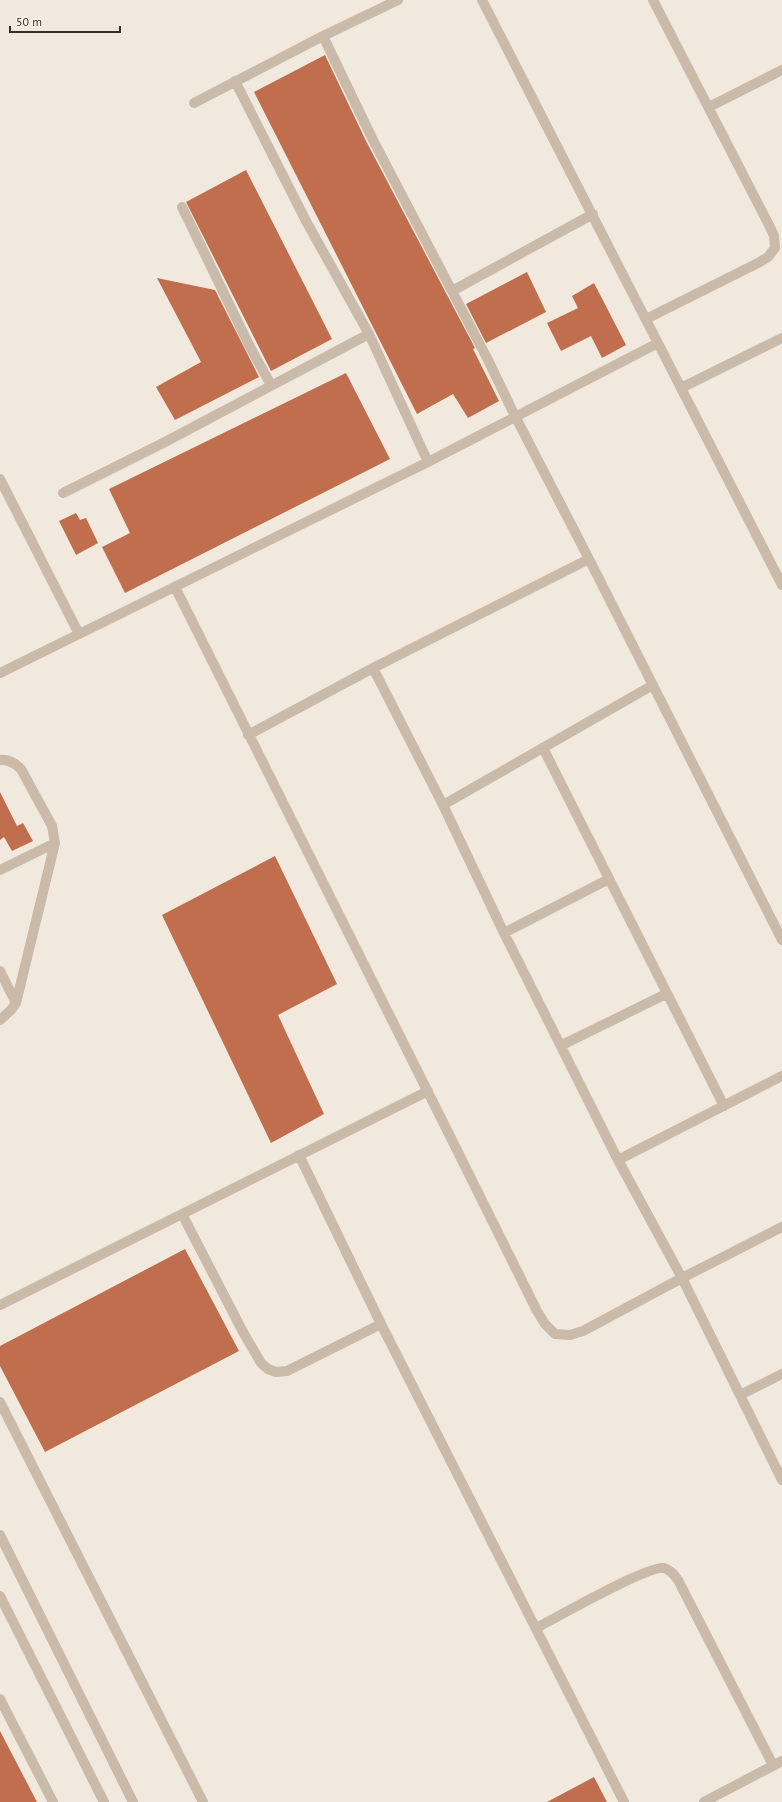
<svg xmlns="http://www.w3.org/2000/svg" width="782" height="1802" viewBox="0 0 782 1802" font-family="'PT Sans',sans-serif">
<rect width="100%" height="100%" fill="#f1e9de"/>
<!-- building -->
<path fill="#c06e4d" d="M325,55L366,141L475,348L473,349L499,401L468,418L453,394L417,414L254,92Z
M246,170L332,339L271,371L186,202Z
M527,272L546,312L486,343L466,304Z
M157,278L215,290L259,377L175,420L156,387L201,362Z
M594,283L626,345L602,358L591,336L561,351L547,323L578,308L572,296Z
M346,373L390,459L125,593L102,547L130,533L109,489Z
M76,513L80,520L86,518L98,543L76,555L59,521Z
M0,792L17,826L23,823L33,841L12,851L4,837L0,840Z
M275,856L337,984L278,1015L324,1114L271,1143L162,915Z
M185,1249L239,1351L45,1452L0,1366V1346Z
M0,1731L37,1802H0Z
M594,1777L607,1802H547Z"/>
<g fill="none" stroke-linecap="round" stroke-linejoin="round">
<!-- minor -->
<path stroke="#c9baaa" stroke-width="10" d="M482,0L782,585
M323,36L372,138L488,360L515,416L589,559L782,940
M235,81L306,221L369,334L428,462
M194,103L323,36L398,0
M709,107L782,70
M182,207L250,347L271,385
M452,291L593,214
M646,319L758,263L768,257L775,248L774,236L770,227L653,0
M681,388L782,338
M0,479L79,634
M63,493L165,442L369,334
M175,587C294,830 418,1069 537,1311L545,1324L555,1334L570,1335L583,1331L682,1278L782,1227
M373,668L443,805L504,933L618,1160L682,1278L782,1480
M0,673L428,462L658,343
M248,735L373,668L589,559
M543,748L724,1106
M0,760C9,759 15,763 21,769L52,826L55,843L16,1003L11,1010L0,1020
M443,805L653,685
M0,870L55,843
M504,933L609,879
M0,971L16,1003
M562,1045L666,994
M299,1155L381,1324L624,1802
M618,1160L782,1076
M182,1214L243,1332L261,1363L268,1369L276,1372L287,1371L381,1324
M0,1305L428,1091
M740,1395L782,1374
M0,1402L203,1802
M0,1535L133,1802
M0,1596L104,1802
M536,1628C556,1618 648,1565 664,1568C671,1570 674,1575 678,1580L773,1765
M0,1699L53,1802
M704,1802L782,1761"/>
</g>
<!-- scale -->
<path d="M10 26v6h110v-6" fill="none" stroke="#372e29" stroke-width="2"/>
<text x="16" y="26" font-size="12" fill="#372e29" stroke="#f9f3ea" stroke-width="3" paint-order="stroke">50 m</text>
</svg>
